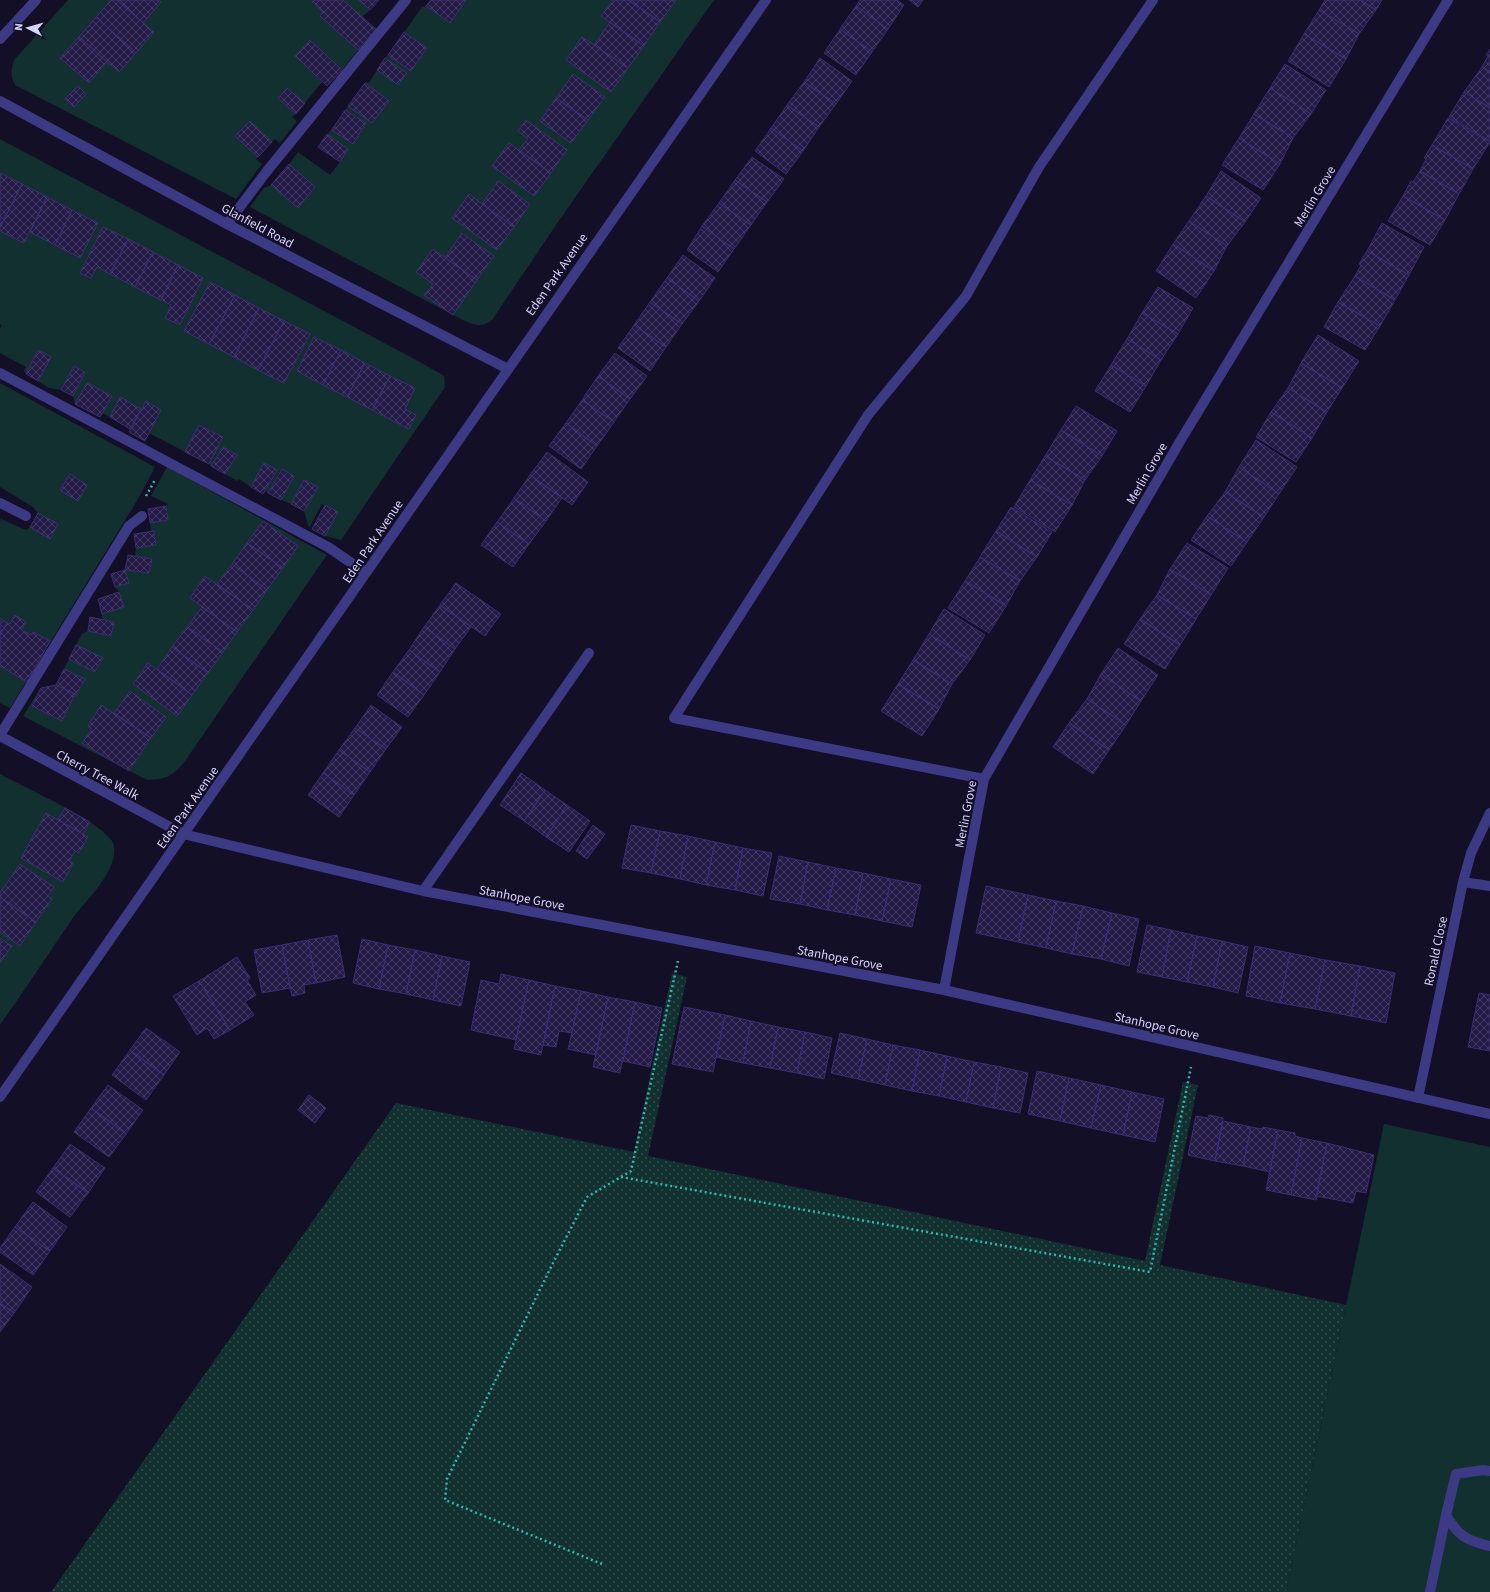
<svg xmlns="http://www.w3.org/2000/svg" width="1490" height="1592" viewBox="0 0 1490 1592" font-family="'Source Sans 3',sans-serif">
<defs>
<pattern id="park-dots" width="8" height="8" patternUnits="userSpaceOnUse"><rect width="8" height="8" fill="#12302f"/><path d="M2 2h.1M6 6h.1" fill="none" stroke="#344d4e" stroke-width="1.8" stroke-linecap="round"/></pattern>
<pattern id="building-cross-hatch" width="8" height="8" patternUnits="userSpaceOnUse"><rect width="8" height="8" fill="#241b47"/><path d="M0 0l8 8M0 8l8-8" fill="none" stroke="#433b63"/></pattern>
</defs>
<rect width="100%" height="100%" fill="#130f26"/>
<!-- green -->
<path fill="#12302f" d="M68,0H314L312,3L323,12L320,16L358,50L342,70L310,40L295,56L322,82L305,103L287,88L278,98L296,114L292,117L297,121L280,143L275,139L256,159L262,164L236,199L15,85C10,76 11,70 14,60Z
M343,0H359L370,10L362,17Z
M466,0H714L560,219L492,320C479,331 466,321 453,315L250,207L264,188L271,185L298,207L315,187L289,164L298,152L330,175L340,162L318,147L366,82L369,83L385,58L388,55L411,71L427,48L404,32L422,7L426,6L450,23Z
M0,139L420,362L444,376L445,387L341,540L325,536L338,512L322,504L309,528L304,511L317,488L291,504L281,500L294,476L281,469L268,493L265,491L277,470L264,463L251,487L239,479L237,481L225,474L237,455L223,447L211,466L209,464L223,437L199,425L185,452L149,433L161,410L146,402L141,409L120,398L110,417L102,413L111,396L87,383L75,404L73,396L85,372L74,366L61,390L49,388L38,381L51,357L38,350L26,374L24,371L26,367L0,353V329L2,325L0,324Z
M0,383L155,467L138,499L10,708L0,703V520L1,519L26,530L30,527L38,513L33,507L0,487Z
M167,467L327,555L185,761C172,777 167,779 147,780L23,716L41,688L32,706L62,721L75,694L78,695L85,680L64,669L69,659L96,672L103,658L76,645L82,634L88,631L111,636L114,622L102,619V614L119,592L115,587L129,583L125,570L149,573L151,559L135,556L136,548L156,544L155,532H151L150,523L168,520L166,506L168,504L151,496Z
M0,774C24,787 100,821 112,841C117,849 113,862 109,870C100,888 84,903 72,919C48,954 25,990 0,1025Z
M1384,1124L1490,1147V1592H1286Z"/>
<!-- park -->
<path fill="url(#park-dots)" d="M672,973L687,977L648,1156L1145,1261L1183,1082L1198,1085L1160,1265L1346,1305L1286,1592H51L396,1103L634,1152Z"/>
<!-- building -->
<path fill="url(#building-cross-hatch)" stroke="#3b2d73" d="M111,0H117L154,32L136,53L96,17Z
M117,0H158L161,2L143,23Z
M314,0H343L376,29L358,50L320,16L323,12L312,2Z
M359,0H379L370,10Z
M431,0H466L450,23L426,6Z
M613,0H628L660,22L644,46L601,16Z
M629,0H676L660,22Z
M860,0H897L904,5L888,29L856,6Z
M909,0H923L918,7Z
M1325,0H1360L1376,10L1359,34L1319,10Z
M1360,0H1382L1376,10Z
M856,6L888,29L872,52L840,29Z
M1319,10L1359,34L1346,59L1304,34Z
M96,17L136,53L119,72L79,37Z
M610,22L644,46L628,68L594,45Z
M840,29L872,52L856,75L824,53Z
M404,32L427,48L411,71L388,55Z
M1304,34L1346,59L1329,87L1288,61Z
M79,37L107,62L89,83L60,58Z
M582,37L628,68L611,92L566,60Z
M310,40L342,70L327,86L295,56Z
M1490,49V72L1482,67L1488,56L1486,55Z
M385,58L407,73L398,85L377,70Z
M820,58L852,81L836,104L804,82Z
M1285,64L1326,90L1311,114L1270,88Z
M1482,67L1490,72V108L1464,92Z
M573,74L605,97L588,120L556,98Z
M804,82L836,104L819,127L787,105Z
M365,83L389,101L372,123L348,106Z
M78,86L86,94L74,107L65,99Z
M287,88L305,103L296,114L278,98Z
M1270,88L1311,114L1293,138L1254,114Z
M1464,92L1490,108V141L1449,117Z
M556,98L588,120L571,143L540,121Z
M787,105L819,127L803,151L771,128Z
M345,110L366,123L353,144L332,130Z
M1254,114L1293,138L1280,164L1239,138Z
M1448,118L1490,142L1473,169L1432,145Z
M526,120L567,150L551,173L519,150L528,139L518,131Z
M250,121L272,142L258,157L235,136Z
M771,128L803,151L786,174L755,151Z
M327,134L348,149L340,162L318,147Z
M1239,138L1280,164L1263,190L1222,165Z
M509,143L551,173L534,196L492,166Z
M1432,145L1473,169L1459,194L1420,171L1426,159L1424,158Z
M752,157L784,179L767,202L735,180Z
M289,164L315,187L298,208L271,185Z
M1221,171L1261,198L1245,222L1206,196Z
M1420,171L1459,194L1445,220L1403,196L1411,181L1413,182Z
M0,173L22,184L0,227Z
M735,180L767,202L751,225L719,203Z
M498,181L530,204L514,227L482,204Z
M22,184L47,197L24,243L0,231V227Z
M469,194L514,227L497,250L452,218Z
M1206,196L1245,222L1227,246L1189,221Z
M1403,196L1445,220L1430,245L1388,221Z
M47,197L72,210L55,245L30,232Z
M719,203L751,225L734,249L702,226Z
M72,210L98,223L80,258L55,245Z
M1189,221L1227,246L1214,271L1173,244Z
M1382,223L1424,247L1409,275L1367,251Z
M702,226L734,249L718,272L687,250Z
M103,227L128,239L110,274L97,267L91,278L80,273Z
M462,233L494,256L477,280L445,258Z
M128,239L153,252L135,287L110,274Z
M1173,244L1214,271L1196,298L1156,271Z
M433,249L477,280L453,315L424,295L433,284L416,272Z
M1367,251L1409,275L1395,300L1355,276L1361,265L1359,264Z
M153,252L178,265L161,300L135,287Z
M683,255L715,278L699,301L667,278Z
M178,265L203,278L180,325L165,318L171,305L161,300Z
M1355,276L1395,300L1380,326L1338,302Z
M667,278L699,301L682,324L650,302Z
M210,282L235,295L209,344L184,331Z
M1158,287L1193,308L1178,334L1142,313Z
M235,295L259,308L234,357L209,344Z
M650,302L682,324L666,347L634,325Z
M1338,302L1380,326L1365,350L1324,327Z
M259,308L284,321L258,370L234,357Z
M1142,313L1178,334L1161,360L1127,339Z
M284,321L310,334L284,383L258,370Z
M634,325L666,347L650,371L618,348Z
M1318,335L1359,361L1342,388L1301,363Z
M314,337L341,350L323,385L297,371Z
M1127,339L1161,360L1146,386L1111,365Z
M38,350L51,357L38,381L26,374Z
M341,350L365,363L347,397L323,385Z
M615,353L647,376L630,399L598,376Z
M365,363L390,376L372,410L347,397Z
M1301,363L1342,388L1327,412L1288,388Z
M1111,365L1146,386L1130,412L1095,391Z
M74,366L85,372L73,396L61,390Z
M390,376L415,388L405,409L416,415L409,429L372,410Z
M598,376L630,399L614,422L582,400Z
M87,383L112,396L100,417L75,404Z
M1288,388L1327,412L1312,438L1271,412Z
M120,397L141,409L130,429L110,417Z
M582,400L614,422L597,446L566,423Z
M146,401L161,410L145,441L129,432Z
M1076,406L1117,431L1102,456L1061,430Z
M1271,412L1312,438L1296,462L1256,437Z
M566,423L597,446L581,469L549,446Z
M199,425L223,437L209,464L185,452Z
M1061,430L1102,456L1085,480L1045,456Z
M1256,440L1297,467L1279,494L1239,467Z
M223,447L237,455L225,474L211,466Z
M547,452L588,482L572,505L530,475Z
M1045,456L1085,480L1072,505L1030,480Z
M264,463L277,470L263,494L251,487Z
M1239,467L1279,494L1264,517L1225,492Z
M282,469L294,476L281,500L268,493Z
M70,474L87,485L78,501L60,490Z
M530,475L562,498L546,521L514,498Z
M304,480L318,487L304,511L291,504Z
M1030,480L1072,505L1055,532L1014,507Z
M1225,492L1264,517L1247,542L1207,516Z
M514,498L546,521L529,544L497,522Z
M325,505L338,512L325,536L312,529Z
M166,506L168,520L150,523L148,509Z
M1011,507L1052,532L1037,557L996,531Z
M38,513L58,524L50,539L30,527Z
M1207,516L1247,542L1231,566L1191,540Z
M263,521L298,546L283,568L247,543Z
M497,522L529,544L513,567L481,545Z
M154,531L156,545L136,548L134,534Z
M996,531L1037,557L1020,581L980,557Z
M247,543L283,568L267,590L232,564Z
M1187,543L1228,568L1211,595L1170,569Z
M128,555L152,559L149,573L125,570Z
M980,557L1020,581L1006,606L965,581Z
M232,564L267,590L253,610L217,584Z
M1170,569L1211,595L1196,619L1157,595Z
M125,570L129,583L115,587L111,574Z
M205,576L253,610L237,632L190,598Z
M965,581L1006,606L989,633L948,608Z
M456,583L501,614L485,636L440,605Z
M119,592L124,607L102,614L98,599Z
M1157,595L1196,619L1180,645L1140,619Z
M440,605L471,627L455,649L424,627Z
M202,607L237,632L223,652L187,627Z
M944,609L985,635L970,660L929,634Z
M15,615L26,622L21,630L31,635L33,632L50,641L27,682L0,666V635L7,623L10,624Z
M90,617L114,622L111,636L88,631Z
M0,618L7,623L0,635Z
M1140,619L1180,645L1165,669L1124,644Z
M187,627L223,652L208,673L172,647Z
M424,627L455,649L440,672L409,650Z
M929,634L970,660L952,684L913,660Z
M76,645L103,658L95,672L69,659Z
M172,647L208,673L192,695L157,669Z
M1118,648L1158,675L1141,701L1101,674Z
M409,650L440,672L424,695L393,672Z
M913,660L952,684L939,709L898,684Z
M148,663L192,695L177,716L133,684Z
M64,669L85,679L77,695L56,685Z
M393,672L424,695L408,717L377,695Z
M1101,674L1141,701L1126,725L1087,699Z
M898,684L939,709L922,736L881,711Z
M56,685L75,694L62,721L32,706L41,688Z
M130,691L166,717L151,738L114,713Z
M1087,699L1126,725L1109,750L1069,723Z
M101,705L151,738L129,771L82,743L92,729L88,726Z
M371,705L402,727L386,749L355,728Z
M1069,723L1109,750L1093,774L1053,747Z
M355,728L386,749L370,772L339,750Z
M339,750L370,772L354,795L323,773Z
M323,773L354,795L339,817L308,795Z
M521,773L545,790L524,821L500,805Z
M545,790L567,805L546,837L524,821Z
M567,805L590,821L569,852L546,837Z
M65,808L90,822L83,834L58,820Z
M46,813L88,837L79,853L75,851L69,861L73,863L63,882L21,858Z
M593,825L605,834L587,859L576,851Z
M631,825L660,831L651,873L622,868Z
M660,831L688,836L680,879L651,873Z
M688,836L715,842L706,885L680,879Z
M715,842L743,848L735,890L706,885Z
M743,848L772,853L763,896L735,890Z
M779,856L808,862L800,904L770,899Z
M808,862L836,868L827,910L800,904Z
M20,864L54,887L48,896L52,899L36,922L0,897V893Z
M836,868L863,873L855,915L827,910Z
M863,873L891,879L882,921L855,915Z
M891,879L921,885L912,927L882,921Z
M986,886L1028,895L1018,942L976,933Z
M1028,895L1056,901L1046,948L1018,942Z
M0,897L36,922L20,946L0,932Z
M1056,901L1083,906L1072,954L1046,948Z
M1083,906L1112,913L1101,959L1072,954Z
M1112,913L1139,919L1129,966L1101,959Z
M1147,925L1171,930L1162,977L1137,972Z
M1171,930L1197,936L1187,982L1162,977Z
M337,935L345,977L316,983L308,940Z
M1197,936L1222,941L1213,987L1187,982Z
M0,938L12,946L0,963Z
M362,939L388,945L379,989L353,983Z
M308,940L316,983L304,985L305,993L292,996L282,945Z
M1222,941L1248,947L1238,993L1213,987Z
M282,945L290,988L262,993L254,950Z
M388,945L415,950L406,994L379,989Z
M1255,946L1290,953L1280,1003L1246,996Z
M415,950L442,956L433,1000L406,994Z
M1290,953L1325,960L1315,1009L1280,1003Z
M442,956L470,962L461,1006L433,1000Z
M237,957L250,978L247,980L256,995L245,1002L254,1015L230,1030L199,981Z
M1325,960L1360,966L1351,1016L1315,1009Z
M1360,966L1395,973L1386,1023L1351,1016Z
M501,974L529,980L516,1040L471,1030L481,980L499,984Z
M529,980L555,986L541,1055L514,1049Z
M199,981L230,1030L214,1039L207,1028L197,1035L173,996Z
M555,986L581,991L572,1033L559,1031L556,1047L543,1045Z
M581,991L608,997L596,1055L568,1049Z
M1479,993L1490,995V1051L1468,1047Z
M608,997L635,1002L620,1073L593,1067Z
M635,1002L662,1008L650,1067L623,1061Z
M684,1007L725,1015L713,1072L672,1064Z
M725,1015L751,1021L743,1063L716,1057Z
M751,1021L778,1027L770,1068L743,1063Z
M778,1027L805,1032L797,1073L770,1068Z
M146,1028L180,1052L164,1075L130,1050Z
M805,1032L832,1038L824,1079L797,1073Z
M840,1033L867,1039L858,1079L831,1073Z
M867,1039L893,1045L885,1085L858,1079Z
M893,1045L920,1050L912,1091L885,1085Z
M130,1050L164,1075L146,1100L112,1075Z
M920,1050L947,1056L939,1096L912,1091Z
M947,1056L974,1062L966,1102L939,1096Z
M974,1062L1001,1067L993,1108L966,1102Z
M1001,1067L1028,1073L1020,1113L993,1108Z
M1037,1071L1069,1078L1060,1121L1028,1114Z
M1069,1078L1101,1085L1091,1128L1060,1121Z
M108,1085L143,1110L126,1134L91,1108Z
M1101,1085L1132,1092L1123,1135L1091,1128Z
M1132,1092L1164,1099L1155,1142L1123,1135Z
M309,1095L326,1108L315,1123L298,1110Z
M91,1108L126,1134L109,1157L74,1132Z
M1209,1115L1223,1118L1215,1161L1188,1155L1196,1116L1208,1118Z
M1223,1121L1251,1127L1243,1166L1215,1161Z
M1251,1127L1262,1129L1263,1127L1278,1130L1270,1172L1243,1166Z
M1278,1130L1295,1133V1136L1302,1138L1291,1195L1266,1190Z
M1302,1138L1327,1143L1316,1200L1291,1195Z
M1327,1143L1374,1155L1366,1193L1356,1191L1353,1203L1316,1196Z
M70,1144L105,1168L88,1193L53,1168Z
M53,1168L88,1193L70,1217L36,1192Z
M33,1202L67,1227L50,1251L15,1227Z
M15,1227L50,1251L33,1275L0,1252V1248Z
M0,1264L32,1287L14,1313L0,1303Z
M0,1303L14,1313L0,1332Z"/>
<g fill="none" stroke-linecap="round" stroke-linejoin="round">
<!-- path -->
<path stroke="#2fb8b0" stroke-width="2.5" stroke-dasharray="2 3" stroke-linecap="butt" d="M146,496L155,480
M621,1177L1150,1272L1191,1067
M602,1564L445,1500L447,1479L553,1263L587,1197L631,1171L678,961"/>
<!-- minor -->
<path stroke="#3d3a85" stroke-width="10" d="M0,39L36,0
M0,101L227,224L506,368
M227,224L267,171L406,0
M0,373L328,547L366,573
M0,503L26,516
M0,735L129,526L142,516
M0,736L183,834L423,891L944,990L1490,1114
M984,779L674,718L868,415L966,296L1039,167L1153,0
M1463,882L1490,886
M423,891L589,653
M944,990L984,779L1182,438L1448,0
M0,1097C256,731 509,364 766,0
M1418,1098L1463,882L1471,853L1490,813
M1490,1471L1483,1470L1456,1474L1446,1515C1458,1536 1467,1541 1490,1546
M1430,1592L1446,1515"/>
</g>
<g text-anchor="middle" stroke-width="4" stroke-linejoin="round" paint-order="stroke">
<!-- street labels -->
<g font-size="13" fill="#d9d4ff" stroke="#130f26">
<text transform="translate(1314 196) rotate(-59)" y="5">Merlin Grove</text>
<text transform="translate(258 225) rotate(28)" y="5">Glanfield Road</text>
<text transform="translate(556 274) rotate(-55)" y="5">Eden Park Avenue</text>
<text transform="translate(1146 473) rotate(-60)" y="5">Merlin Grove</text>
<text transform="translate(372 541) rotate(-56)" y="5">Eden Park Avenue</text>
<text transform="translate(98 774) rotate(28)" y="5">Cherry Tree Walk</text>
<text transform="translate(187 807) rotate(-55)" y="5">Eden Park Avenue</text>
<text transform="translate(965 814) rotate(-79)" y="5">Merlin Grove</text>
<text transform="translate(522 897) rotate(11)" y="5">Stanhope Grove</text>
<text transform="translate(1435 951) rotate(-78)" y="5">Ronald Close</text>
<text transform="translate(840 957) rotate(11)" y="5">Stanhope Grove</text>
<text transform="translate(1157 1025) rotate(13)" y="5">Stanhope Grove</text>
</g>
</g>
<!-- north arrow -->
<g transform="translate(28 28) rotate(276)" stroke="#130f26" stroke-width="3" paint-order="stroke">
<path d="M0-3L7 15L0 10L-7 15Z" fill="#d9d4ff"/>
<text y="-6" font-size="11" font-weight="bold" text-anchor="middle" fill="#d9d4ff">N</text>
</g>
</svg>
